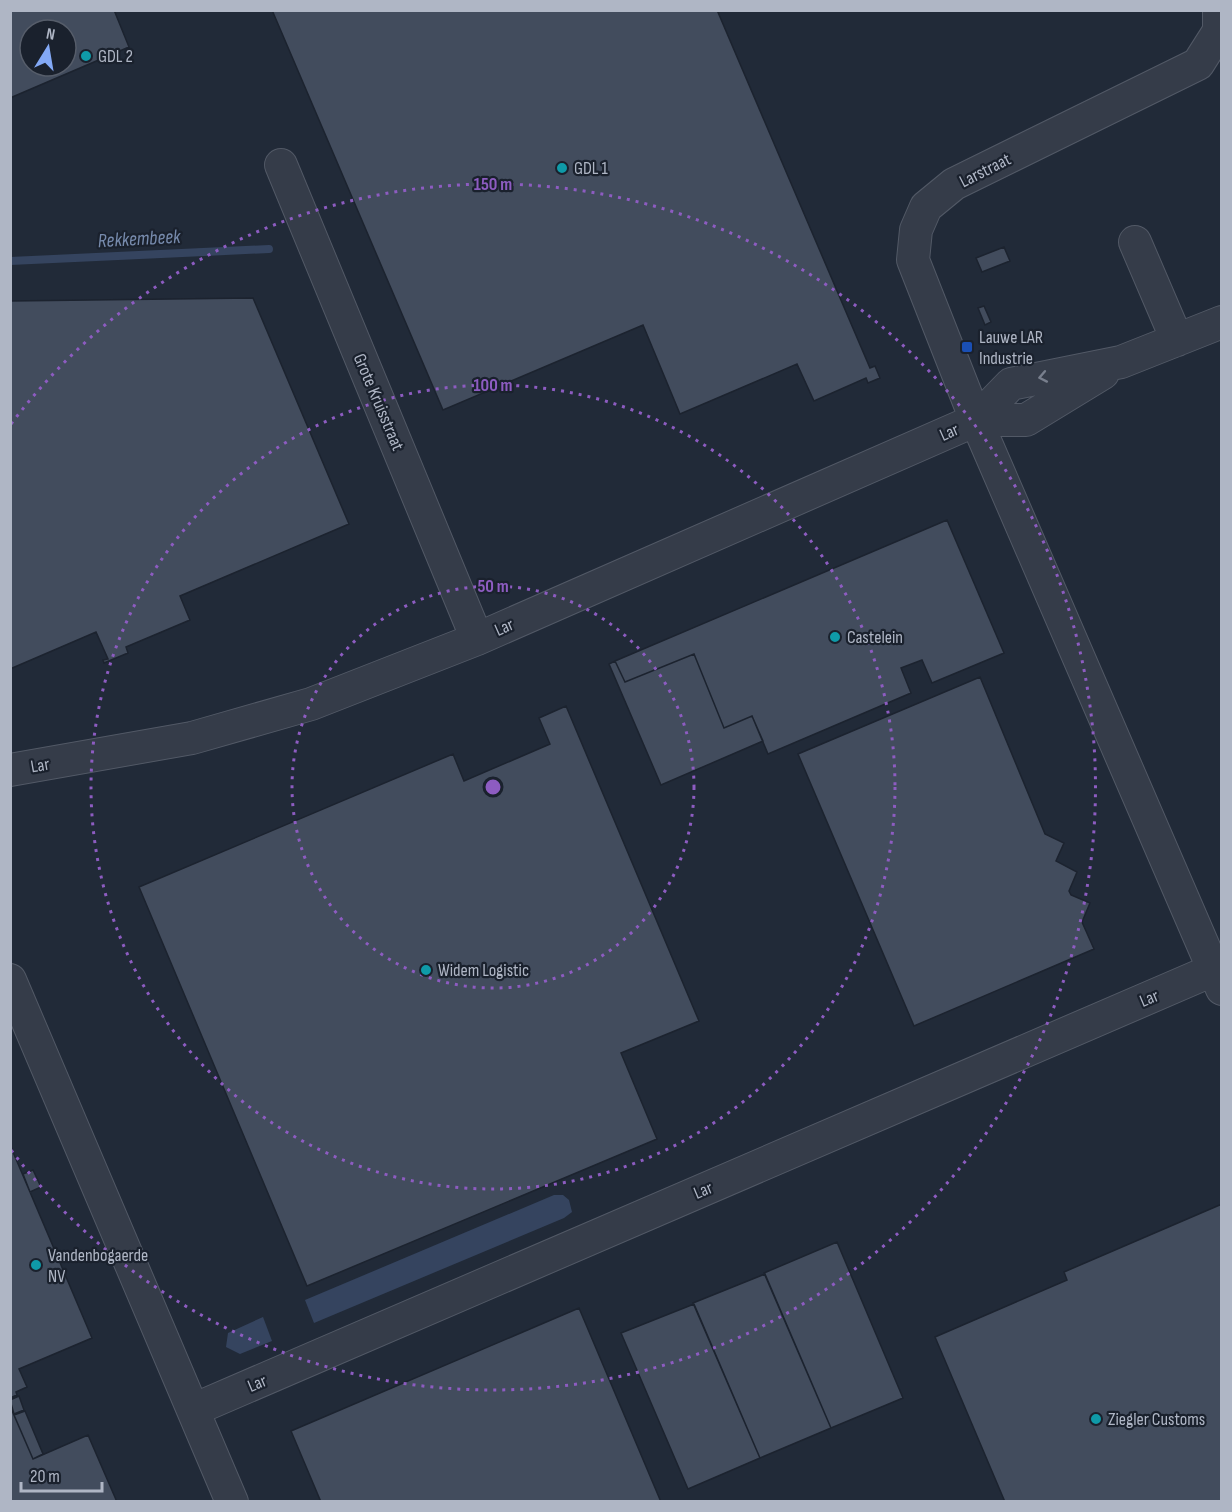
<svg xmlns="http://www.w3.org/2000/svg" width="1232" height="1512" viewBox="0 0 1232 1512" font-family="'Sofia Sans Condensed',sans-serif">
<rect width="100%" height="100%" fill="#212a38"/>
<!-- water -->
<path fill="#35445f" d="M554,1195H563L569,1200L572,1212L564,1218L314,1323L305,1300Z
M263,1317L272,1341L240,1354L226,1347L228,1333Z"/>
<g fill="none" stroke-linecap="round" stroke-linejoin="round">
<!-- stream -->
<path stroke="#35445f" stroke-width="8" d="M10,261L269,249"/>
</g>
<!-- building -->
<path fill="#424c5d" stroke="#1c232f" stroke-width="1.5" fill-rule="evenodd" d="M10,10H114L129,47L10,98ZM30,30H66V66H30Z
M272,10H717L870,368L875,366L880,378L868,383L866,378L814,401L797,364L680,414L643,325L443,410Z
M1004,247L1010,261L982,272L976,258Z
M253,298L349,524L180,596L190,620L126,647L128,653L104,663L103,660L108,659L96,632L10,669V301Z
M984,306L991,322L985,325L978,308Z
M947,520L1004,653L932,683L922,660L901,668L911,693L768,754L752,716L724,728L694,654L625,682L615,661Z
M694,654L724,728L752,716L763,741L661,785L609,664L615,661L625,682Z
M980,677L1045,834L1064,843L1056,861L1077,872L1069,891L1071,895L1090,903L1082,922L1094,949L914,1026L798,754Z
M566,706L699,1021L621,1053L657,1139L307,1286L139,887L453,754L464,781L550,744L539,718Z
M10,1145L92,1338L19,1369L27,1387L16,1392L17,1395L10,1398Z
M33,1170L41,1187L30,1192L23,1174Z
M1222,1204V1502H1005L935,1337L1067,1280L1064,1272Z
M837,1242L903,1398L831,1428L764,1273Z
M765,1274L831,1428L760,1458L693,1303Z
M694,1304L760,1458L688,1489L621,1333Z
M579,1308L661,1502H321L291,1431Z
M19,1396L24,1410L14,1414L10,1400Z
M10,1406L33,1459L88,1435L117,1502H10Z
M25,1411L43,1454L33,1459L14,1415Z"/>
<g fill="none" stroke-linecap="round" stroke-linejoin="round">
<!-- minor casing -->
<g stroke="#525966" stroke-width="34">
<path id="minor" d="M1219,10V31L1198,64L954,184L926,207L916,230L913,260L976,420L1222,989
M281,165L477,639
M1135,242L1177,340
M976,420H1026L1103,373
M10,770L192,738L311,704L477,639L976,420L1011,384L1121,362L1222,322
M10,980L232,1502
M193,1410L1213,970"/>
</g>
<!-- minor -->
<use href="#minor" stroke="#353c49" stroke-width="32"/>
</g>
<!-- one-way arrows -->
<defs><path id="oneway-chevron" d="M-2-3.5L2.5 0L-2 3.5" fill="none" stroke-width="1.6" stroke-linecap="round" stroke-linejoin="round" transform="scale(1.5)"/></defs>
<use stroke="#787f8d" href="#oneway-chevron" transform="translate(1043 377) rotate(169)"/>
<!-- distance rings -->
<g fill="none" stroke="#8d5cc1" stroke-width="3" stroke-dasharray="3 6">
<circle cx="493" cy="787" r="201"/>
<circle cx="493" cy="787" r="402"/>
<path d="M11 424A603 603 0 1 1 11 1150"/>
</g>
<!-- markers -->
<g fill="#0f9aa8" stroke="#1a212d" stroke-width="2">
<circle cx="86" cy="56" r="6"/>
<circle cx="562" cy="168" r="6"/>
<circle cx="835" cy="637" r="6"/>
<circle cx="426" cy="970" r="6"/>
<circle cx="36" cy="1265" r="6"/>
<circle cx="1096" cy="1419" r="6"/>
</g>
<rect fill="#1a4fb4" stroke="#1a212d" stroke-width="2" x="961" y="341" width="12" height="12" rx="3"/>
<g text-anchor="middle" stroke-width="4.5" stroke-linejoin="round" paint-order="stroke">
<!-- poi labels -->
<g font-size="18" fill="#afb6c5" stroke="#1a212d" text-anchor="start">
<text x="98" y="62">GDL 2</text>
<text x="574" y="174">GDL 1</text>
<text x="979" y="343">Lauwe LAR<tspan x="979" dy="21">Industrie</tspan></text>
<text x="847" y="643">Castelein</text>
<text x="438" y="976">Widem Logistic</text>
<text x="48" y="1261">Vandenbogaerde<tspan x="48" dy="21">NV</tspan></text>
<text x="1108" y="1425">Ziegler Customs</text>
</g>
<!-- street labels -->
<g font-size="18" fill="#afb6c5" stroke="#1a212d">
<text transform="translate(985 170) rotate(-27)" y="6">Larstraat</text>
<text transform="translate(379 402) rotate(67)" y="6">Grote Kruisstraat</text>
<text transform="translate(949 432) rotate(-24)" y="6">Lar</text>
<text transform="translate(504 627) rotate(-24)" y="6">Lar</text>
<text transform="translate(40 765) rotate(-10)" y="6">Lar</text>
<text transform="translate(1149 998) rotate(-23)" y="6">Lar</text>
<text transform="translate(703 1190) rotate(-23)" y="6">Lar</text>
<text transform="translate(257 1383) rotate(-23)" y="6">Lar</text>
</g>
<!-- water labels -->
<g font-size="20" font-style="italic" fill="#778bad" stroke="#1a212d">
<text transform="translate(139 238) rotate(-3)" y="7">Rekkembeek</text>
</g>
</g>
<circle cx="493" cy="787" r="9" fill="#8d5cc1" stroke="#1a212d" stroke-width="3"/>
<g font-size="18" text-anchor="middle" font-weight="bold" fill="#8d5cc1" stroke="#1a212d" stroke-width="4.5" stroke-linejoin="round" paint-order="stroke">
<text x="493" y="190">150 m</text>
<text x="493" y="391">100 m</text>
<text x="493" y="592">50 m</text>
</g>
<!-- border -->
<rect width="1232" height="1512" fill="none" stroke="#afb6c5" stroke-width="24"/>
<!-- north arrow -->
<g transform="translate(48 48) rotate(11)"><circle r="28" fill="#1a212d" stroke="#565d6a" stroke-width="1.5"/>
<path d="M0-4.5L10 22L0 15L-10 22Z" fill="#83a9f6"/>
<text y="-9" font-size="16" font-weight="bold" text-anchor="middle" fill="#afb6c5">N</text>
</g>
<!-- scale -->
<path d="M21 1482v9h81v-9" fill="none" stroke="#afb6c5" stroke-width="3"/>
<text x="30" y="1482" font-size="18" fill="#afb6c5" stroke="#1a212d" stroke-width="4.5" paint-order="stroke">20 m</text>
</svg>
